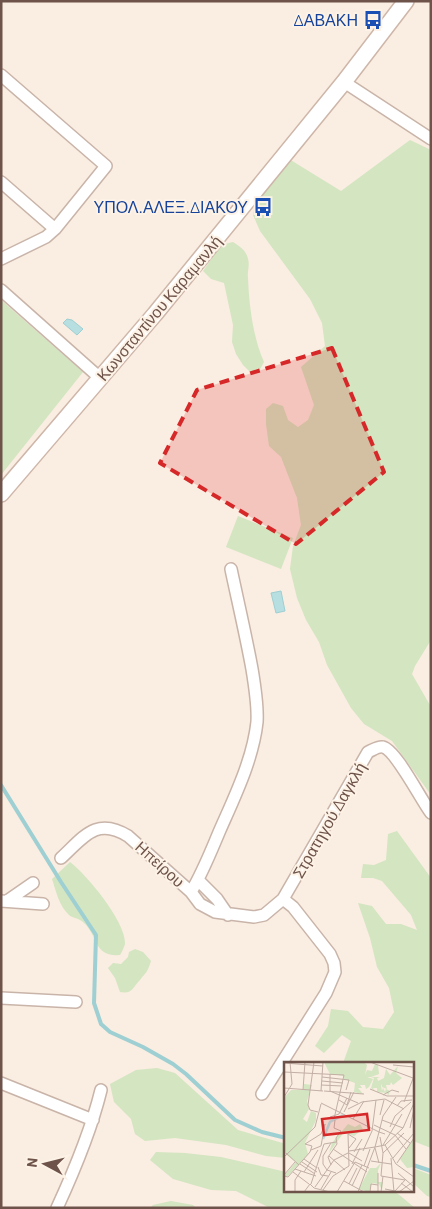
<svg xmlns="http://www.w3.org/2000/svg" width="432" height="1209" viewBox="0 0 432 1209" font-family="Barlow,sans-serif">
<rect width="100%" height="100%" fill="#faede1"/>
<!-- green -->
<path fill="#d3e5c1" d="M410,140L431,150V640L415,666L412,674L431,707V795L392,741L364,724L351,708L327,665L319,642L306,620L297,598L290,569L293,546L301,525L297,498L281,457L269,446L266,424V409L273,403L283,406L288,420L298,427L308,420L314,405L301,367L325,346L322,323L310,299L260,231L253,215L256,196L289,159L341,191Z
M233,242C240,247 246,250 248,259C250,265 247,272 248,278C249,304 253,338 264,362L259,371L251,373L243,365L236,354L232,342L233,325L224,283L211,279L203,271L221,245Z
M1,300L83,372L1,475Z
M238,516L293,538L281,569L226,547Z
M397,831L431,878V1148L413,1141V1063H343L351,1041L342,1035L324,1053L315,1046L328,1026L331,1009L348,1011L363,1027L383,1029L394,1012L389,988L377,967L370,938L358,903L372,906L386,924H401L417,930L411,915L382,881L373,878H361L363,864L374,865L386,860L388,834Z
M70,862C87,875 126,922 125,944C124,947 122,952 120,955C93,957 99,936 83,922C79,918 72,918 69,915C59,906 56,891 52,879Z
M135,949L143,952L151,961C147,973 147,971 140,980C132,988 133,994 120,992L115,978L108,968L113,963L121,964L128,957L129,952Z
M157,1068L175,1073L238,1130L286,1144V1158L266,1156L226,1145L175,1138L145,1141L135,1134L131,1119L114,1102L110,1084L136,1070Z
M156,1152L185,1153L221,1157L286,1172V1190H383L397,1193L415,1208L268,1207L236,1191L211,1190L173,1179L150,1160Z
M413,1168L431,1175V1197L427,1196L413,1183Z
M171,1201L193,1205L196,1208H150L153,1205Z"/>
<!-- water -->
<path fill="#b7dfe1" stroke="#9ecfd2" d="M67,319L72,320L83,329L77,335L63,323Z
M281,591L285,611L276,613L271,593Z"/>
<g fill="none" stroke-linecap="round" stroke-linejoin="round">
<!-- stream -->
<path stroke="#9ecfd2" stroke-width="4" d="M1,785L61,882L96,935L94,1003L101,1024L110,1032L143,1047L173,1064L186,1074L235,1120L262,1132L286,1138
M413,1165L431,1171"/>
<!-- minor casing -->
<g stroke="#c9b4a9" stroke-width="14">
<path id="minor" d="M1,75L106,166L55,229L46,237L1,259
M344,82L431,139
M1,182L55,229
M1,290L100,378
M61,858C83,838 96,816 128,836L191,892L200,904L215,912L254,917L264,915L283,899L368,752C373,750 378,746 383,747C396,750 421,800 431,813
M198,880L217,899L228,915
M191,892C203,872 211,851 220,830C235,796 253,759 257,722C258,705 255,687 252,669C246,636 238,602 231,569
M1,901L43,904
M7,901L33,883
M1,998L76,1002
M1,1083L93,1120
M262,1094L326,993L335,972L334,963L330,954L293,907L283,899
M57,1208C75,1169 91,1131 101,1090"/>
</g>
<!-- secondary casing -->
<g stroke="#ceb6a9" stroke-width="18">
<path id="secondary" d="M1,494L155,314L344,82L406,1"/>
</g>
<!-- minor -->
<use href="#minor" stroke="#fff" stroke-width="11"/>
<!-- secondary -->
<use href="#secondary" stroke="#fff" stroke-width="15"/>
</g>
<!-- marked area -->
<path fill="#d62828" fill-opacity="0.2" stroke="#d62828" stroke-width="4" stroke-dasharray="10 6" stroke-linejoin="round" d="M332,348L384,472L296,544L160,463L197,390Z"/>
<!-- icons -->
<defs>
<g id="bus-bare" transform="scale(1.5)"><path d="M-5-6H5V4H4V6H2V4H-2V6H-4V4H-5ZM-3.5-4V0h7V-4ZM-3.5 1.2v1.5H-2V1.2ZM2 1.2v1.5H3.5V1.2Z" fill="#1a4fb4" stroke="#fdf2e6" stroke-width="2.5" paint-order="stroke"/></g>
</defs>
<g fill-rule="evenodd">
<use href="#bus-bare" x="373" y="20"/>
<use href="#bus-bare" x="263" y="207"/>
</g>
<g text-anchor="middle" stroke-width="4" stroke-linejoin="round" paint-order="stroke">
<!-- transit labels -->
<g font-size="16" fill="#164399" stroke="#fdf2e6" text-anchor="end">
<text x="358" y="26">ΔΑΒΑΚΗ</text>
<text x="248" y="213">ΥΠΟΛ.ΑΛΕΞ.ΔΙΑΚΟΥ</text>
</g>
<!-- street labels -->
<g font-size="16" fill="#6e534a" stroke="#fdf2e6">
<text transform="translate(159 308) rotate(-50)" y="6">Κωνσταντίνου Καραμανλή</text>
<text transform="translate(329 820) rotate(-60)" y="6">Στρατηγού Δαγκλή</text>
<text transform="translate(160 864) rotate(42)" y="6">Ηπείρου</text>
</g>
</g>
<!-- overview -->
<g transform="translate(284 1062)">
<rect width="130" height="130" fill="#faede1"/>
<path d="M40,0H80L83,3L81,13L83,8L88,9L91,2L94,3L95,12L87,15H96L93,16L94,19L100,16L102,7L106,13L114,4L112,11L118,16L109,23L107,20L106,23H102L103,27L98,25V22L97,24L98,29L99,26L101,30L102,27L106,29L104,34L103,31L93,30V26H89L91,29L87,26L90,16L87,15H83L89,17L85,25L82,27L81,23H76L78,26H74L79,32L74,31L70,30L71,21L60,17V14L46,12ZM20,22L28,23L23,39L25,47L19,57L23,60L27,49L32,51V58L21,81L24,92L4,114H0L12,100L0,91V36L7,28H19ZM64,62L71,65L76,62L79,67L70,74L60,70L45,91L48,81ZM130,76V105L123,106L116,97ZM97,101L94,108V120H99L98,128L95,122L88,121L85,130L75,127L86,106H92Z" fill="#d3e5c1"/>
<path fill="none" stroke="#b7dfe1" stroke-width="2.5" d="M39,77L46,60L59,53"/>
<path fill="none" stroke="#c2afa5" stroke-width="1" d="M30,0L24,43L26,48L34,50M86,0L129,16M0,1L39,4M109,3L130,5M0,10L60,13L50,57M46,12V29L74,41M38,15L65,18L62,28M38,19L59,21M37,23L58,24M0,26L39,29M86,27L103,34H130M19,28L21,0M37,29L39,0M40,29L80,32M99,33L108,28L115,30M0,35L8,22L6,0M55,38L63,43L67,30M120,40L130,14M37,41L95,70L91,85L101,83L112,102L130,115M113,44L117,39L128,38M64,47L78,40L101,37L120,47M60,50L70,30M96,53L100,38M46,55L55,52L63,36M69,57L80,39M51,58L50,66L57,69L52,76L53,82M98,58L119,66M90,63L111,73M106,65L111,54L127,40M126,66L130,47M113,71L126,81M64,72L72,77L65,86M101,72L95,70L99,54L112,35M111,73L122,87M96,75L99,91M47,81L39,94V102L43,108L52,111M99,83L118,52M101,83L119,66L130,41M91,86L95,101M49,87L83,110M65,89L91,85M79,89L88,69L92,38M70,90L78,77M2,91L15,103M65,91L78,99M99,91L97,114L121,118M99,91L120,71M45,94L61,108M0,95L31,65L37,42M107,96L110,130M109,96L130,71M20,97L33,106M87,99L107,102M18,100L33,110M71,100L85,106M113,101L130,76M16,102L31,112M68,102L76,86M47,103L44,95L53,82M80,104L86,87M34,105L37,113L44,114M11,107L32,114M9,110L25,122M20,110L34,88M94,111V130M114,111L130,125M0,113L11,100M0,114L4,115L26,90L28,84L21,82L37,72L41,62L37,84L27,88M60,119L80,130M117,121L129,130M27,122L40,82L52,80M65,122L73,106M68,124L78,103M31,125L50,98L64,91M37,127L47,110M101,127L111,129L122,117M39,128L49,114L65,104L64,72M11,130V118L17,109M20,130L26,122L30,126L46,130M53,130L71,100M74,130L91,85M86,130L87,122L94,123M97,130L99,114M115,130L130,119"/>
<path fill="#d62828" fill-opacity="0.15" stroke="#d62828" stroke-width="2.5" d="M83,52L85,68L40,73L38,57Z"/>
<rect width="130" height="130" fill="none" stroke="#6e534a" stroke-width="2.5"/>
</g>
<!-- border -->
<rect width="432" height="1209" fill="none" stroke="#6e534a" stroke-width="5"/>
<!-- north arrow -->
<g transform="translate(45 1164) rotate(277)" stroke="#fdf2e6" stroke-width="4" paint-order="stroke">
<path d="M0-4L9 19L0 12L-9 19Z" fill="#6e534a"/>
<text y="-8" font-size="14" font-weight="bold" text-anchor="middle" fill="#6e534a">N</text>
</g>
</svg>
